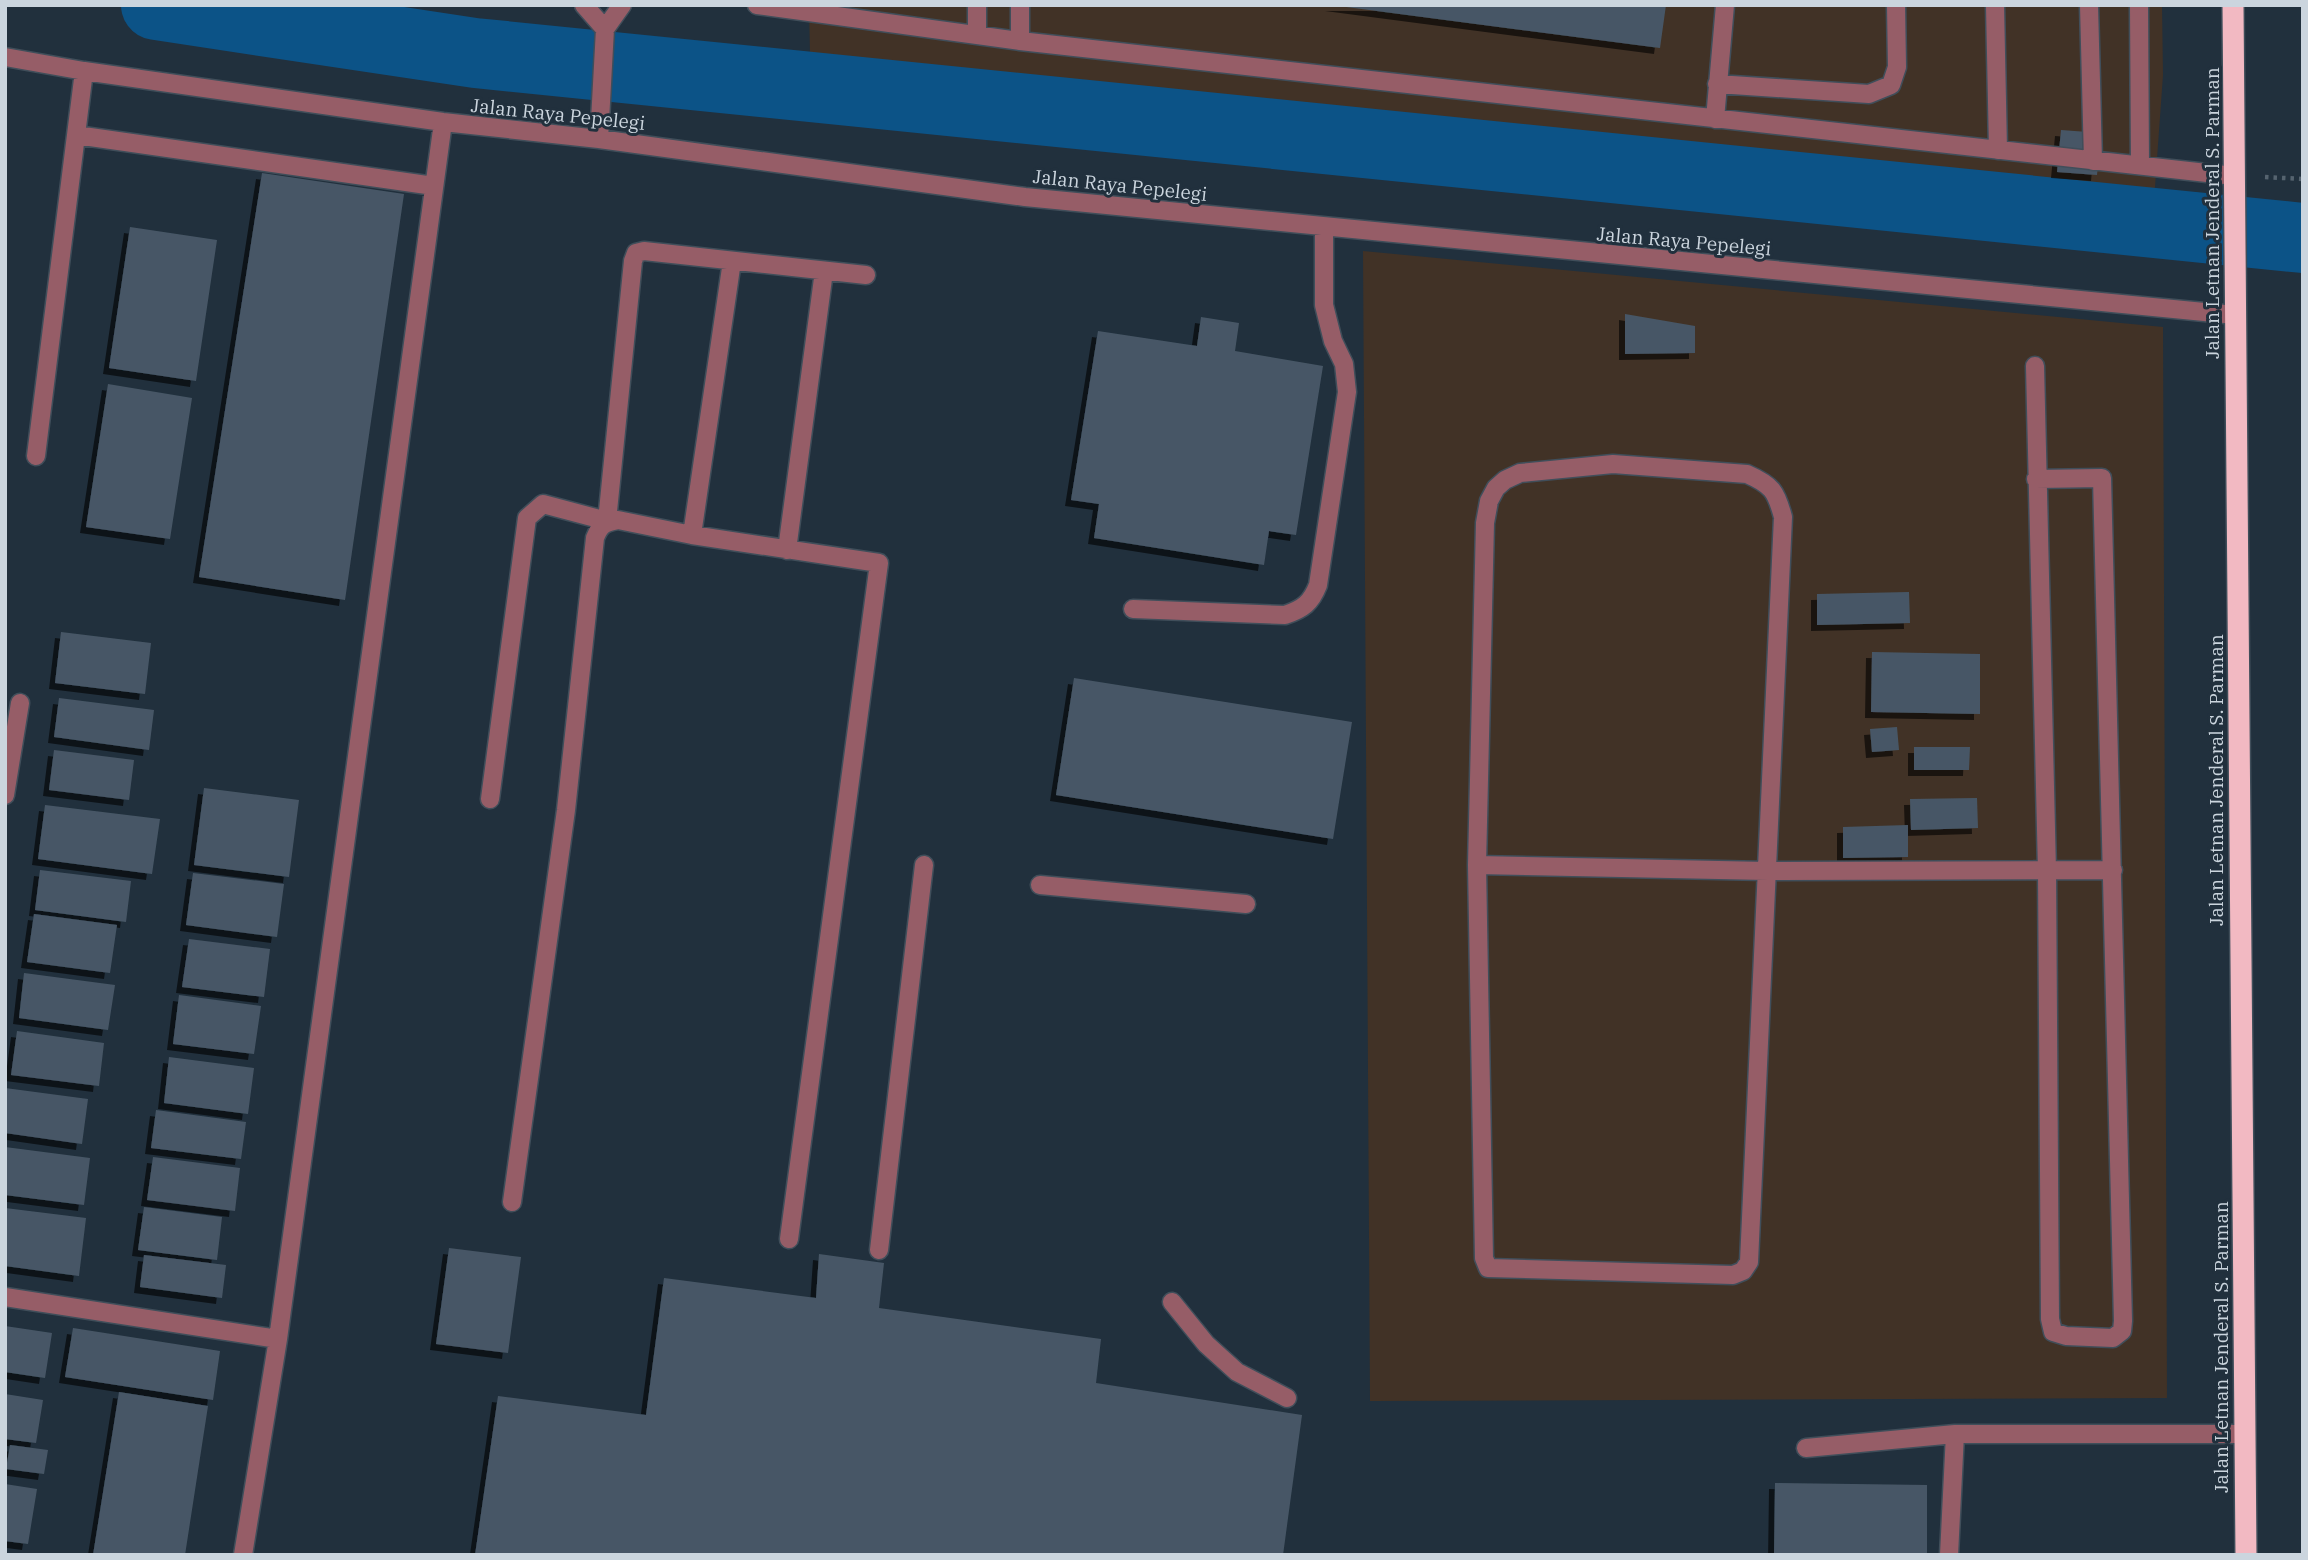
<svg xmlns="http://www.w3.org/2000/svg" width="2308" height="1560" viewBox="0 0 2308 1560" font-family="'IBM Plex Serif',serif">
<defs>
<filter id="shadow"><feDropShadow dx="-6" dy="6" stdDeviation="0" flood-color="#0009"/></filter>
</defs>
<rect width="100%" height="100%" fill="#21303d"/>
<!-- commercial -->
<path fill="#413226" d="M809,5H2162L2163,75L2154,201L810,54Z
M1363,251L2163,327L2167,1398L1370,1401Z"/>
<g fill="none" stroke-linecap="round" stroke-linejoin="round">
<!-- river -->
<path stroke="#0c5387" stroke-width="70" d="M156,5L475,53L2303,238"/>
</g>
<!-- building -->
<path fill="#475766" filter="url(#shadow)" d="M1331,5H1666L1660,48Z
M2061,130L2101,133L2097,175L2057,172Z
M262,173L404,194L345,600L199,577Z
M130,227L217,240L196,381L109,368Z
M1625,314L1695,326V353L1625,354Z
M1201,317L1239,323L1235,351L1323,366L1296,535L1269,531L1264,565L1094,538L1099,504L1071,500L1098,331L1197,346Z
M108,384L192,398L170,539L86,527Z
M1909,592L1910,623L1817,625V594Z
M61,632L151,643L145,694L55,683Z
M1872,652L1980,654V714L1871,712Z
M1074,678L1352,722L1333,839L1056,795Z
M59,698L154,710L149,750L54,737Z
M1897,727L1899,750L1872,752L1870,729Z
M1914,747H1970L1969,770H1914Z
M54,750L134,760L129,800L49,790Z
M204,788L299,800L289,877L194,865Z
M1977,798L1978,828L1911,830L1910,799Z
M45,805L160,819L152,874L38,859Z
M1908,825V857L1843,858V827Z
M40,870L131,881L126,922L35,910Z
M193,873L284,884L277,937L186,925Z
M34,914L117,925L110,973L27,962Z
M189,939L270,949L264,997L182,987Z
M24,973L115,985L108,1030L19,1018Z
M179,995L261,1006L254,1054L173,1044Z
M17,1031L104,1043L99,1086L11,1075Z
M169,1057L254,1068L248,1114L164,1103Z
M5,1088L88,1099L82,1144L5,1133Z
M156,1110L246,1122L241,1159L151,1148Z
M5,1147L90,1158L84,1205L5,1195Z
M153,1157L240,1168L235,1211L147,1200Z
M144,1207L222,1217L217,1260L138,1250Z
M5,1208L86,1218L79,1276L5,1266Z
M449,1248L521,1257L508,1353L436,1344Z
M819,1254L884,1263L879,1308L1101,1339L1096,1383L1302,1415L1283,1555H475L498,1396L646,1415L664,1278L816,1298Z
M144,1255L226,1265L222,1298L140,1287Z
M5,1326L52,1333L45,1378L5,1372Z
M73,1328L220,1351L213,1400L65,1377Z
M119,1392L208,1406L185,1555H93Z
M5,1394L43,1400L36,1443L5,1439Z
M10,1445L48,1450L44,1474L6,1469Z
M1775,1483L1927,1485V1555H1774Z
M5,1484L37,1489L28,1544L5,1541Z"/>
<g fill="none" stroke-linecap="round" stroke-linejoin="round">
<!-- minor casing -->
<g stroke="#404e5a" stroke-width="21">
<path id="minor" d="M584,5L605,29
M757,5L1020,41
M977,5V35
M1020,5V41L2234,176
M1995,5L1998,150
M2089,5L2093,161
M2139,5L2140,165
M5,57L84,71L443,122L599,139L1025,197L2235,315
M1717,84L1869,94L1891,85L1897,67L1896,5
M1715,119L1725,5
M76,135L434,186
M599,139L605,29L622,5
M2035,366L2047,871L2050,1319L2053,1332L2066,1336L2113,1338L2122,1331L2123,1321L2102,478L2036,479
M36,456L84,71
M1613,464L1747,474C1772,485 1776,491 1783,517L1749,1262L1743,1271L1733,1275L1488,1268L1484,1258L1477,865L1485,523L1489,501L1496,488L1505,480L1520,473Z
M692,535L732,261
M787,550L824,271
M1133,609L1285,615C1303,609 1311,603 1318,585L1347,392L1344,364L1333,341L1324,305V227
M5,795L20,703
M490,799L527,518L543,504L607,521L633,261L636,253L644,251L866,275
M1477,865L1767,871L2113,870
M1040,885L1246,904
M512,1202L566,810L595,538C600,525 605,522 618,520L692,535L879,563L789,1239
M879,1250L924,865
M5,1297L278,1339
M1172,1302L1206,1344L1237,1372L1287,1398
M1806,1448L1955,1434
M243,1555L278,1339L443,122
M1949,1555L1955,1434H2244"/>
</g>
<!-- highway casing -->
<g stroke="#404e5a" stroke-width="24">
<path id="highway" d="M2233,5L2246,1555"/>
</g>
<!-- path -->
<path stroke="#55636f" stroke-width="4.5" stroke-dasharray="3.5 5" stroke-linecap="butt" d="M2265,177L2303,179"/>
<!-- minor -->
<use href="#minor" stroke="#965d67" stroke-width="18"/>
<!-- highway -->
<use href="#highway" stroke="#f2b9c2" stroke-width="21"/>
</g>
<g text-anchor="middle" stroke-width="6" stroke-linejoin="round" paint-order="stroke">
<!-- street labels -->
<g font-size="19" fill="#cbd5de" stroke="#21303d">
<text transform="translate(558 114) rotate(6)" y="7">Jalan Raya Pepelegi</text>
<text transform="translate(1120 185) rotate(6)" y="7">Jalan Raya Pepelegi</text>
<text transform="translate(2212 213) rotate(-90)" y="7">Jalan Letnan Jenderal S. Parman</text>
<text transform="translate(1684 241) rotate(5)" y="7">Jalan Raya Pepelegi</text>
<text transform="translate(2216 780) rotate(-90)" y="7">Jalan Letnan Jenderal S. Parman</text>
<text transform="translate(2221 1347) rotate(-90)" y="7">Jalan Letnan Jenderal S. Parman</text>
</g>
</g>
<!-- border -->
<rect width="2308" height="1560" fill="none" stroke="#cbd5de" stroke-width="14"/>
</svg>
